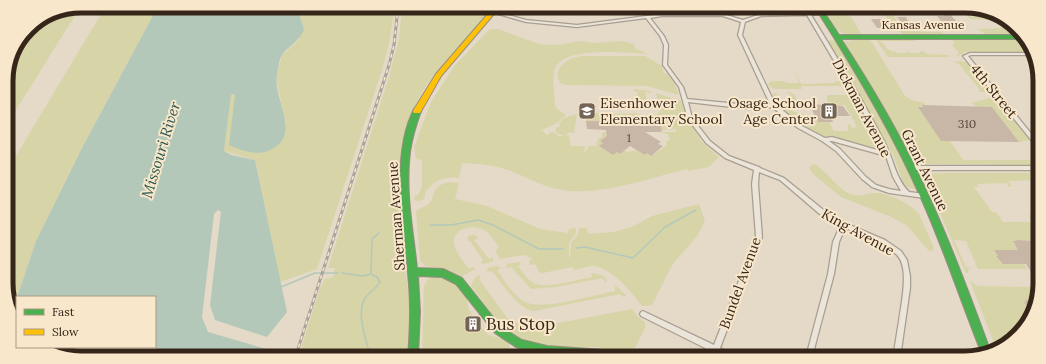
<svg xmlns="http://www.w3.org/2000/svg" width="1046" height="364" viewBox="0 0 1046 364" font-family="Lora,serif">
<rect width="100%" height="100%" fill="#e4dac7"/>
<!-- green -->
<path fill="#d7d4a8" d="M81,6L6,126V75L14,47L31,25Z
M106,6H158L82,148L36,241L13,309L7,298V171Z
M297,7H394V12L389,43L382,70L317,269L280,282L255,160L224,151L231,95L233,94L286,125L276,78L282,55L299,40Z
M402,7L492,8L427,84L416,103L404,135L398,176L403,256L411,308L407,356L299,355L320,288L325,279L333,277L335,268H328L389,77L399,39Z
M530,8H622C588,13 564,14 530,8Z
M824,9H846L862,35C833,35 839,31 824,9Z
M851,9H888L905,31L940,32L944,34L903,35L884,15H858Z
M975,10H989L1022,32L1023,36L983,34L984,33L978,29L1003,28L995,20L970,19L968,17L969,15L972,17L988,16V13Z
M490,29H498L539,44L557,45L580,41L596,43L622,41L633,44L636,49L648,54C628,53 563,45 555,69C551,80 555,95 555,106L557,109L566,115L557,123L535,133L542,130L548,136L549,133L552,132L559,136H564L555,132L556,128L560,126L559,123L564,118L577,114L574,133L569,132L566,135L569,136L571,146H585L584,153L589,146H596L603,151L596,145L598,139L602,137V133L606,132L608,135L600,141L603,143L600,146L613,155L617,152L620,154L625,150L627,152L638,150L644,155L647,153L651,156L666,146V142L670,139L667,134L661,132H676V129L662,130L660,122H644L643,115L657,114L661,111L659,110L656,93L681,101L687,118L702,142L719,157L709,167L688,171L687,169C649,178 596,198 558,189C542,186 528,178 513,172C497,165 479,164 462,163L459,178C446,176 434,180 426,191C424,195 426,197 423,200L417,201L414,200L415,196L418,195L422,187V160L416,159L414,147L431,102L455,65Z
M846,39L847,41L851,42L850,39H847H867L871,41L905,96L914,101L923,102L925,105L918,107L941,141H950L963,160H1038V165L928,164L922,163L910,156L894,124L845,43Z
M956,39L1026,40L1031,52H965L957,57V54L959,53L952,45L954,44L953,40Z
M829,40L837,41L886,127L917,190L904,186L893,154L829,43Z
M876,40H914L918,43L915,41H880L886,46L885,48L894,52L896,51L897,53H907L906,50L910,53H920L919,51L925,52L927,54L949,55L950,57H888Z
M585,56H645L662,66L664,74L666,73L673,80L679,95L647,86L565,85L560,83C551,66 571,56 585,56Z
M956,61L968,62L991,91L979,92L978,91L980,90L958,63L954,62Z
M794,68L801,84L835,83V81L847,82L849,87L846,89L843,86H801L802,89H775L769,86L768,83L772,81H783L788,83H799L792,69L800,84Z
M634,89L651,91V93L645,92L648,106L653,108L636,109L635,107L639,106L637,92L633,91Z
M789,92L795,95L800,106L791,111L805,115H803V117H815L818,122H829L834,131H848V123L853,128L857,127L845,105H830L827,100V95H848L847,92L854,95L882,147L880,150H873L832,137C814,139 780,112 773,95L774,93H780L776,94L781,105H795L790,94L785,93Z
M990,98L998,99L1031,140L1019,142L992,107H978L971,103Z
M585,113H609L612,122L609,121H586Z
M638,113L641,123L613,122L612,114Z
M814,164C829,172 838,191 853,195C861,197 867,193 875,193C888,193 910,203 919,214L934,248L930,252L906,225L889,216L841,197L812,173L809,167Z
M946,173H1038V182L1036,180L1008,181L1012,187H1009L1006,183L977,184L979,187H974L992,212H996L1003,222H1033L1028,215H1034L1037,219V241L1016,240V241L1013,242L1018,250H994L998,256H996L1003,264H1024L1027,269H978L966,241L954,240L966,267L972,269H968L969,273H966L923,174Z
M449,182L459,183L455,199L487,206L540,229L568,233L569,229L576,228V233L569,243V258L570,257L571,243L578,234L579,228H586L589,234L614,232L634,226L652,216L699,204L705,221L697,236L672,265L652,305L642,306C632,293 611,266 592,266C586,266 580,269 574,270L572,267L543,273L539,272L535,264L529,265V261L533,259L524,255L500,259L495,251L499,247C495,242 491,236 487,232C476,223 451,227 454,245C456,253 464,262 469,269L474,267L475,269L462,276L448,270L425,266L420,260L416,211C419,208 424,207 427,205C438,197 428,187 449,182Z
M473,235L477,236L478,238L474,240L489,259L493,257V261L484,264L480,263L483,260L470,241H467L468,236Z
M519,262L521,264L518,266C522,271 527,279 533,283C546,290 578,279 592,277L591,273H593L604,276L607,281L605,282L603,278L556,287L531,289L511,267L506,268L507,264Z
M497,266L501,268L497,270C505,281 512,294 523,301C541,312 593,295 615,291V286L618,287L626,296L623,297L620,294L534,311C518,310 502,283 492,271L487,272L488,268Z
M441,275L453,279L468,297L467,299L468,308L475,319L470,322L474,327L479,325L488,335L503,339L509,343L510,348L507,356H422L424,285L430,277Z
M479,275L481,277L479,279L508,319L525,327L543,326L632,309L637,316L645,322V328L635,348L628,352L596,347L565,348L542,346L524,340L507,330L498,322L471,286L474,279Z
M970,281L978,286L1036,287V299L1025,300L1026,302L1025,303L1033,312L1011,343L996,348Z"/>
<!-- water -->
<path fill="#b4c8ba" d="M158,6L297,7L304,30C297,44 290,44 282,55C279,59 278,70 277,75C272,97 302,134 272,149C257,157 243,151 229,145L235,95L233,94L231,95L224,151L231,155L255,160L287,312L267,337L215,320L210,305L221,212L218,210L214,214L202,317L208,332L266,349L268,355L57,354L46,347H155V297H17V317L13,309L36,241L82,148Z"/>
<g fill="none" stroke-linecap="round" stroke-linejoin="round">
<!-- stream -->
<path stroke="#b4c8ba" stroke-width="1.5" d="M430,225H451L478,220L493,225L539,249H563
M576,248L585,247L633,258L665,227L696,210
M342,273L363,276L371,274L377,277L380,282C376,289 369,292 365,298C356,313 366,340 370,355
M371,274L372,239L379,233
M281,287L315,273H338"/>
</g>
<!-- building -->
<path fill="#c8b7a7" d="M938,10H946L956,21H941L937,16H944Z
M897,17H906L911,27H905Z
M871,19H882L889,28H877Z
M809,104L843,106L850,116H831L833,122H818Z
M922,105L992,107L1019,142L941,141L918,107H923Z
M586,121L660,122L662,132H645L661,142L658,144L663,146L651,156L647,153L645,155L630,146L620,154L617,152L613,155L599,146L603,143L600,141L607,136L606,130L587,129Z
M1015,240L1037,241L1036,280L1026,264H1003L996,256H998L994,250H1018L1013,241H1016Z
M1036,299V307L1033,312L1029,309L1024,302H1026L1025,300Z"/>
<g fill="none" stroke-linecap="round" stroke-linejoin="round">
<!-- street casing -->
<g stroke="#a89e91" stroke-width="2.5">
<path id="street" d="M696,9H700L702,14H723L743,20L761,14L806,12L804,9H808L810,12H822L824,13L822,14L811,15C837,57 862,99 885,143C894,160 895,178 909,192L926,194L927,196L926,198H924L889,193L872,187L862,179L836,151L822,141L798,128L772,107L749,109L688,102L692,118L710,141L729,156L756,166L759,167L760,168L784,178L826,212L845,223L885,240L901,251L907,260L910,276V288L900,358H893C895,345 897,333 899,321C901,304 910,268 897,255C885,243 860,235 845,228L839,242L834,274L812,357H806L828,274L833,242L840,226L822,216L780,180L759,172L758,184L762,237L720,348L733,355L734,357H723L641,316L640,314L641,312L643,311L645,312L714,345L756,237L752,184L754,170L725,158L706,143L688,119L679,87L663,65L664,45L660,36L646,18L577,27L526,22L491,12L493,11L526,20L577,25L662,14H698ZM807,15L853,93L884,152L832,137L825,138L802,126L775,104L742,35L745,22L761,16ZM662,16H723L741,22L738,35L770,104L749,105L687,99L683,87L667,65L668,45L664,36L650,18ZM829,141H832L886,156L893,177L901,191L889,189L876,185L866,177L840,149Z
M970,53H1031L1032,55H971L968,56L1038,142V147L1036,146L963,56Z
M912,166H1038V170H912L909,168Z"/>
</g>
<!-- fast casing -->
<g stroke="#988e81" stroke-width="2">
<path id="fast" d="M816,9H822L839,35H1023L1025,39H841C869,82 896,127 918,173C946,231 968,290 990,350L982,354C961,302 944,249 921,198C892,132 855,70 816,9Z
M414,109H420L421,111C416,125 412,138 410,152C405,191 413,230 417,268L443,269L462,278L501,327L522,340L547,346L618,351L622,353L623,356H547L516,347L495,333L456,284L442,277L418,276L420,312L418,356H408C410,332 411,309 409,285C405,232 389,159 414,109Z"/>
</g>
<!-- slow casing -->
<g stroke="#988e81" stroke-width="2">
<path id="slow" d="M493,8H499L441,76L420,113H414L413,111L436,74Z"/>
</g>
<!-- street -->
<use href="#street" fill="#ebe4d9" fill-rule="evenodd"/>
<!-- fast -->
<use href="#fast" fill="#4caf50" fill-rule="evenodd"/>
<!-- slow -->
<use href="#slow" fill="#ffc107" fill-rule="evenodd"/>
<!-- rail casing -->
<g stroke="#a9a39a" stroke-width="3">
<path id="rail" d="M296,355L389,65L394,45L398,7"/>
</g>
<!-- rail -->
<use href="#rail" stroke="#f8e7ca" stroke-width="1.5" stroke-dasharray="4" stroke-linecap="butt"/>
</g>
<!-- icons -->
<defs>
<g id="school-square" transform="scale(0.9)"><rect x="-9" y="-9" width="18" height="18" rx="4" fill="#736456" stroke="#f8e7ca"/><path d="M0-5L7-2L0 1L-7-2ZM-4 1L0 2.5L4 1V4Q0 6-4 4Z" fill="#fff"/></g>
<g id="building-square" transform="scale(0.9)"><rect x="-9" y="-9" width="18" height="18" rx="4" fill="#736456" stroke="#f8e7ca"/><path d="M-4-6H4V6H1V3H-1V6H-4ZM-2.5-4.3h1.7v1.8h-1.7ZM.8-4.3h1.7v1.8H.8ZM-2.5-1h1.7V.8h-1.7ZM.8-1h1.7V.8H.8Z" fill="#fff"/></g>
</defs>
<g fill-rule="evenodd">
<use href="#school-square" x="587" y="111"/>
<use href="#building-square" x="829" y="111"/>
<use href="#building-square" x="473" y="324"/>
</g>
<g text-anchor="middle" stroke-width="4" stroke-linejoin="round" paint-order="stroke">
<!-- far-street labels -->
<g font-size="12" fill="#362519" stroke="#f8e7ca">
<text x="923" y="29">Kansas Avenue</text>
</g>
<!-- number labels -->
<g font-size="12" fill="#5a4a3c">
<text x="967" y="128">310</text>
<text x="629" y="142">1</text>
</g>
<!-- street labels -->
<g font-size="14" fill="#362519" stroke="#f8e7ca">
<text transform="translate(994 91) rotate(51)" y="5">4th Street</text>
<text transform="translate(862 108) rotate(62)" y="5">Dickman Avenue</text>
<text transform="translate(925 170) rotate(64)" y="5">Grant Avenue</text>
<text transform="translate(396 216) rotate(-94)" y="5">Sherman Avenue</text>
<text transform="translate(858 232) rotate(29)" y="5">King Avenue</text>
<text transform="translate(740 283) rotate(-70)" y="5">Bundel Avenue</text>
</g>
<!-- poi labels -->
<g font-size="14" fill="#362519" stroke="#f8e7ca" text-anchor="start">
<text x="600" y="108">Eisenhower<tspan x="600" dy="16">Elementary School</tspan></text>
<text x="816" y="108" text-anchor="end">Osage School<tspan x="816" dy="16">Age Center</tspan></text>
</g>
<!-- water labels -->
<g font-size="15" font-style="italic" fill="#275751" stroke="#f8e7ca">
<text transform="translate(161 150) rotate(-73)" y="5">Missouri River</text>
</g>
<!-- near-poi labels -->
<g font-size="17" fill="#362519" stroke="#f8e7ca" text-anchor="start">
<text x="486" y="330">Bus Stop</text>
</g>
</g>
<!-- crop -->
<path d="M0 0H1046V364H0ZM81 13H965A68 68 0 0 1 1033 81V283A68 68 0 0 1 965 351H81A68 68 0 0 1 13 283V81A68 68 0 0 1 81 13Z" fill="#f8e7ca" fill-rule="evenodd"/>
<path fill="none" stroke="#362519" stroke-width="5" d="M81 13H965A68 68 0 0 1 1033 81V283A68 68 0 0 1 965 351H81A68 68 0 0 1 13 283V81A68 68 0 0 1 81 13Z"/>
<!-- legend -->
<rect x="16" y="296" width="140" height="52" fill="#f8e7ca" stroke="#aa9983"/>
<rect x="24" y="309" width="20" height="6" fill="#4caf50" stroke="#aa9983"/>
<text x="52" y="316" font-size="12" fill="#362519">Fast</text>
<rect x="24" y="329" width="20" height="6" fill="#ffc107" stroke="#aa9983"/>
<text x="52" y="336" font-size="12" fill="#362519">Slow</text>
</svg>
